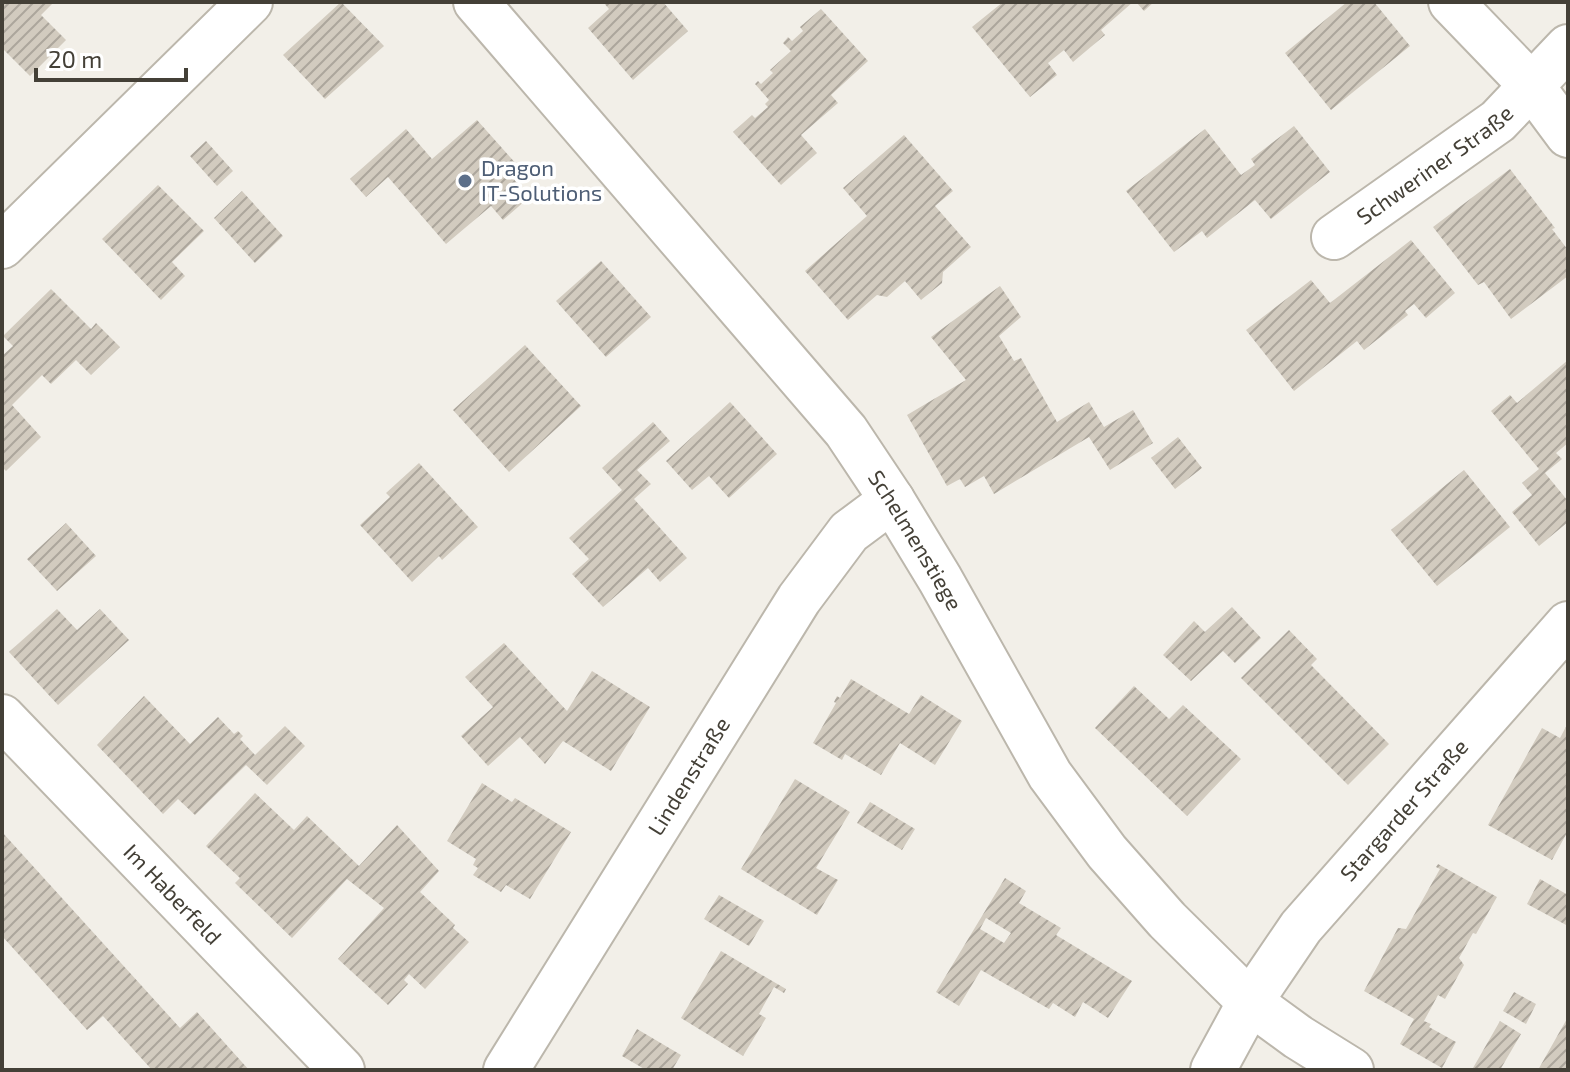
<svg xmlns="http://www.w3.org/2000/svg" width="1570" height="1072" viewBox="0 0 1570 1072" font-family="'Exo 2',sans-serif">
<defs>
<pattern id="building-hatch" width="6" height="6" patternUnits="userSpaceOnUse" patternTransform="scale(2)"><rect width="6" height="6" fill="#d2cbbf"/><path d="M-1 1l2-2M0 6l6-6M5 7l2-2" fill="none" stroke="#aca69c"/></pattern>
</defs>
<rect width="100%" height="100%" fill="#f2efe8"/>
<!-- building -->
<path fill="url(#building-hatch)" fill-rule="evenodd" d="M2,2H54L41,15L66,40L30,76L2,48Z
M341,2L384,46L325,99L283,55Z
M603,2H663L688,31L633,80L588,28L609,9Z
M1003,2H1133L1101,30L1105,35L1073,62L1064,50L1048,63L1057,75L1030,97L972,27Z
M1136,2H1154L1144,11Z
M1347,2H1374L1410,46L1331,110L1285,53Z
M821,9L868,61L831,95L838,103L801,135L817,153L781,185L733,132L752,115L755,118L768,107L765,104L769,100L755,84L758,81L761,84L773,73L770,70L791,51L783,43L788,37L792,41L803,31L800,27Z
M477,120L526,175L514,187L526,200L503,220L491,206L446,244L388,177L366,197L350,179L406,129L432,159Z
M1294,126L1330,172L1271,219L1255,200L1207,238L1202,231L1174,252L1126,191L1205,129L1241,175L1255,165L1251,159Z
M904,135L953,191L935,206L971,247L943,272L942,283L921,300L905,281L887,297L877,295L848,320L805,271L867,216L843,188Z
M206,141L233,171L217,186L190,156Z
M1510,169L1555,228L1552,229L1568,250V276L1511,319L1484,282L1478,285L1433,227Z
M158,185L204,231L172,262L185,276L161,300L102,239Z
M242,191L283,236L255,263L214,218Z
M1411,240L1455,293L1426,318L1414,304L1405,311L1408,315L1364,350L1357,341L1294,391L1246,330L1311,280L1330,303Z
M601,261L651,317L606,357L556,301Z
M1000,286L1021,317L999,336L1014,361L1021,358L1057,422L1089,402L1104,427L1133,410L1153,443L1110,470L1089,437L994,494L984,476L965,487L960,479L947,486L907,415L966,380L931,337Z
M51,289L91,329L96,323L120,347L91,375L76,360L51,384L42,375L12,405L41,437L6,471L2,467V356L13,346L3,336Z
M525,345L581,406L509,472L453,410Z
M1568,360V443L1556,453L1562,459L1545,473L1568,501V522L1539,546L1512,512L1532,495L1522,483L1539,469L1491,411L1510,395L1517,403Z
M730,402L777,454L729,498L709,476L692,490L666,461Z
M653,422L670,441L637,470L651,484L634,499L687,558L660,582L648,568L603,607L572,574L589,559L569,538L622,490L602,468Z
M1178,437L1202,468L1175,489L1151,458Z
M419,463L478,527L442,560L439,556L412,582L360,525L390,497L386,493Z
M1464,470L1510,527L1437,586L1391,530Z
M66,523L96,556L57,591L27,559Z
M1232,607L1261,638L1235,663L1223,651L1191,681L1163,655L1194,621L1205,632Z
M57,609L77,630L100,609L129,640L58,705L9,652Z
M1289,630L1317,659L1311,665L1389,744L1348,785L1241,678Z
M504,643L567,711L592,671L650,707L611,771L563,741L545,764L520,737L488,766L461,736L493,707L465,677Z
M851,679L909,714L921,695L962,721L935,765L900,743L881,775L845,754L842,760L813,743L836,703L834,702L837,696L840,698Z
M1134,686L1169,719L1183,705L1241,759L1187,816L1095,728Z
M144,696L190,744L218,717L234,734L238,731L243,736L240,739L255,755L285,726L305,746L267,785L246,765L195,815L178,799L163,814L97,745Z
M1568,723V831L1552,860L1488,825L1542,728L1560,738Z
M795,779L850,812L816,868L838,880L817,915L741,869Z
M482,783L512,802L515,798L571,832L530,899L506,885L501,892L473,875L478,868L473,865L476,859L447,841Z
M255,793L294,830L307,816L359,866L397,825L439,871L420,892L455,925L453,928L469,942L425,989L409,974L404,980L408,984L388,1005L338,959L384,908L347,879L292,938L235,883L240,878L206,846Z
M870,802L915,829L902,850L857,823Z
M2,832L180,1028L197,1012L249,1070H152L103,1016L87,1030L2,936Z
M1438,864L1497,897L1476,934L1473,933L1459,958L1464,965L1445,999L1438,995L1424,1021L1431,1024L1429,1027L1456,1042L1442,1068L1400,1044L1414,1019L1364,991L1398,928L1406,929L1440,869L1436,867Z
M1005,878L1026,891L1019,903L1061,928L1056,935L1132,981L1108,1018L1083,1002L1075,1017L1053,1003L1049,1009L981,970L959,1006L936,992ZM986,918L1011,933L1004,943L980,929Z
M1540,879L1568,895V926L1527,904Z
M719,895L764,921L749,946L704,919Z
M721,951L786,989L784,993L774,987L759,1014L766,1018L743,1056L681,1018Z
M1514,992L1536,1004L1526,1024L1503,1011Z
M1568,1017V1070H1538Z
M1500,1021L1521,1034L1500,1070H1476L1473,1068Z
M637,1029L681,1055L672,1070H646L622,1056Z"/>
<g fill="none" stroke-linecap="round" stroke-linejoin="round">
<!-- street casing -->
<g stroke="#bcb7ac" stroke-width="48">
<g id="street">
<path id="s1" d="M476,2L846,431L892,500L940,579L1050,775L1107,852L1167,920L1250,1002L1298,1037L1351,1070"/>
<path d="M1451,2L1531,85L1568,135"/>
<path id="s2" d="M1334,237L1498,121L1568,47"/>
<path d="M2,246L250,2"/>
<path id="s3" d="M2,717L342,1070"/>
<path id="s4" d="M506,1070L799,599L849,532L892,500"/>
<path id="s5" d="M1213,1070L1250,1002L1301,927L1568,624"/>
</g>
</g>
<!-- street -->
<use href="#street" stroke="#fff" stroke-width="44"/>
</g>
<!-- markers -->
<circle fill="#5c6f8a" stroke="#fff" stroke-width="3" cx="465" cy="181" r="8"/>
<g text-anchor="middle" stroke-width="7" stroke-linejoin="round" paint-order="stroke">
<!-- street labels -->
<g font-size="22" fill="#444037" stroke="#fff">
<text dy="8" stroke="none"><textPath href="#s2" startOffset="124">Schweriner Straße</textPath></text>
<text dy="8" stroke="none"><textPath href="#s1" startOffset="696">Schelmenstiege</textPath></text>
<text dy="8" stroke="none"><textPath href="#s4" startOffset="346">Lindenstraße</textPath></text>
<text dy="8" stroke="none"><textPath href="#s5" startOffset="324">Stargarder Straße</textPath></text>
<text dy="8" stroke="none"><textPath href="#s3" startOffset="246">Im Haberfeld</textPath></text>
</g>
<!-- service labels -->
<g font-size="22" fill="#4e5e75" stroke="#fff" text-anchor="start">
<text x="481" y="176">Dragon<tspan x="481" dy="25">IT-Solutions</tspan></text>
</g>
</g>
<!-- border -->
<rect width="1570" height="1072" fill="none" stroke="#444037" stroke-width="8"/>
<!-- scale -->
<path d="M36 68v12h150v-12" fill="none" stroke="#444037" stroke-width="4"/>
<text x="48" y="68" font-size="24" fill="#444037" stroke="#ffffff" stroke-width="6" paint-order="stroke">20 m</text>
</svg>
